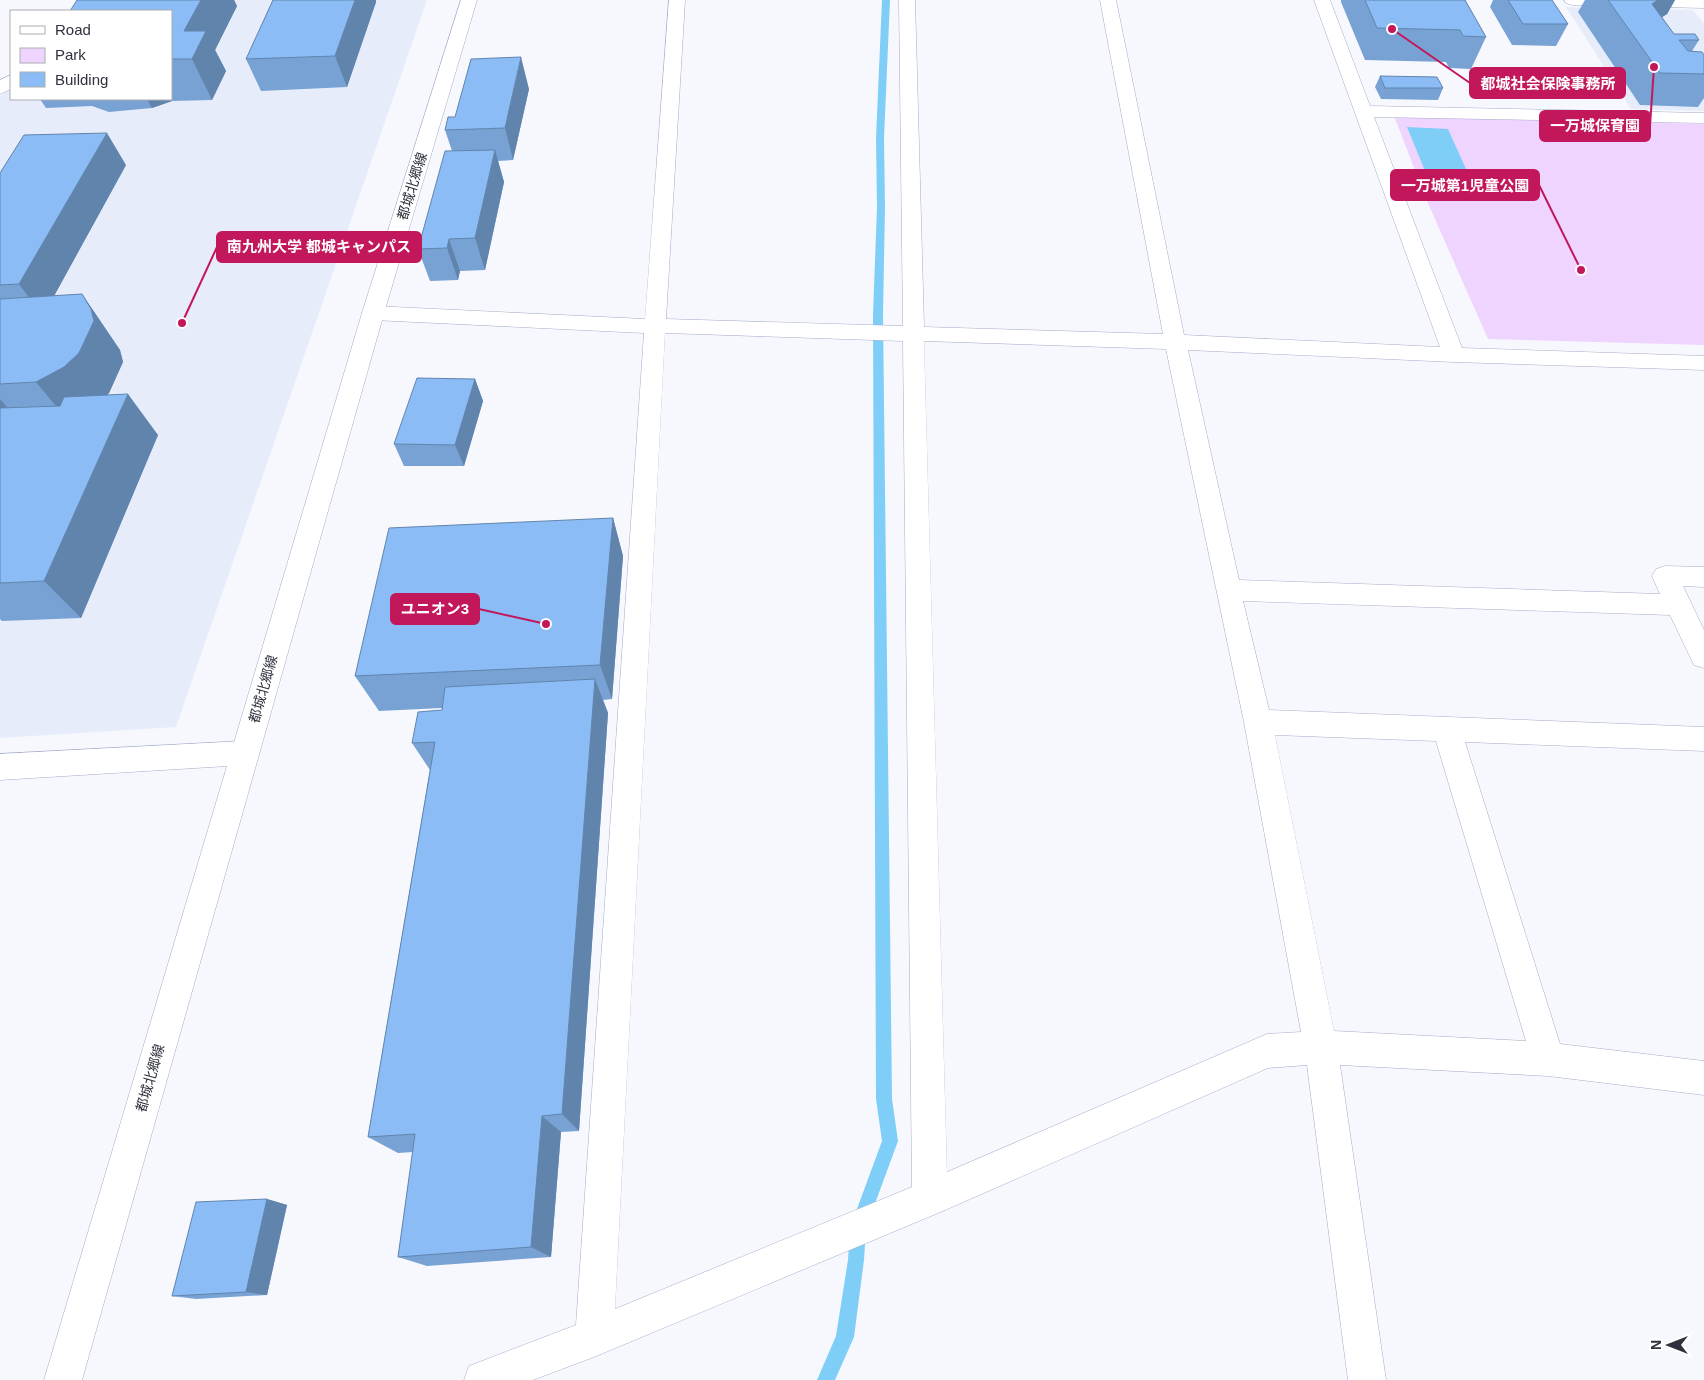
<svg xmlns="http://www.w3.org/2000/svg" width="1704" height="1380" viewBox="0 0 1704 1380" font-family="Helvetica,'Noto Sans JP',sans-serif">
<rect width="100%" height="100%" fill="#f6f8fe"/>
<!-- built -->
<path fill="#e7ecfb" d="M121,0H427L176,727L0,738V96L11,87V99H171V11Z
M1566,7L1693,10L1704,24V111L1631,109Z"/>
<!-- green -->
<path fill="#efd4ff" d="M1394,116L1704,124V345L1488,339L1427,201Z"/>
<!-- water -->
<path fill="#7fcef8" d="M1407,127L1448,129L1475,189L1432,188Z"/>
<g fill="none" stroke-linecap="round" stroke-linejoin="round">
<!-- stream -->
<path fill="#7fcef8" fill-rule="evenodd" d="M882,0H890L884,138L885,207L883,315L892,1099L898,1141L866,1228L864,1260L854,1337L835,1380H817L836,1336L848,1260L850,1228L882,1141L876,1099L873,315L877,207L876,138Z"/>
<!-- street casing -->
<g stroke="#a4acc9" stroke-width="1">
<path id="street" d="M669,0H685L666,319L903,326L899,0H915L924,327L1163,334L1100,0H1116L1184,335L1440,347L1314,0H1330L1370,106L1704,113V123L1374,117L1462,348L1704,356V370L1454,362L1188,350L1239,580L1660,594L1652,576L1656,569L1665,566L1704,567V587L1683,586L1704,630V668L1694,665L1670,615L1243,601L1269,710L1704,727V751L1465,742L1560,1044L1704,1061V1095L1548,1076L1340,1065L1386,1380H1348L1307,1065L1268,1068L943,1211L594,1357L533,1380H464L469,1366L576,1325L644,333L373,320L365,318L362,313L365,308L373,306L645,319ZM665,333L903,341L912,1187L615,1309ZM924,341L1166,349L1244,722L1301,1032L1267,1034L947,1172ZM1275,735L1436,741L1526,1041L1334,1031Z
M1564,0H1704V8L1572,5L1566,3Z
M11,75V89L0,94V80Z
M244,741L254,744L258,753L254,762L244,765L0,780V754Z"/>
</g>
<!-- primary casing -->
<g stroke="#a4acc9" stroke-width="1">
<path id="primary" d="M461,0H477L384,313L82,1380H44L362,313Z"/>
</g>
<!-- street -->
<use href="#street" fill="#fff" fill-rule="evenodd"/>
<!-- primary -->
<use href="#primary" fill="#fff" fill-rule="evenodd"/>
</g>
<!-- wall -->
<path fill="#78a2d4" d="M77,0H234L237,6L215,50L226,71L212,100L172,101L152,108L109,112L92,106L46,108L40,99H171V11Z
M273,0H376V2L347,87L261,91L246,59Z
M1341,0H1465L1486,37L1471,69L1449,68L1446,62L1365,60L1341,2Z
M1493,0H1552L1568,24L1556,46L1512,45L1490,7Z
M1585,0H1675L1667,14L1662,17L1674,34L1699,40L1692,51L1704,55V98L1698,107L1640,105L1578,12Z
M1380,76L1443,88L1438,100L1381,99L1375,87Z
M529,89L513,160L498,161L504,182L485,270L460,271L458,280L430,281L418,249L452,151L445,130L455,117Z
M126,165L54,296L82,294L120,350L123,362L109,393L107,395L158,435L81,618L2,621L0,619V173Z
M475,379L483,401L464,466H404L394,444Z
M613,518L623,556L612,699L603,700L608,713L579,1131L561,1132L551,1257L427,1266L398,1257L413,1152L398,1153L368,1137L430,770L412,743L442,710V708L379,711L355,676Z
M267,1199L287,1205L267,1295L196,1299L172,1296Z"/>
<!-- shaded-wall -->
<path fill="#6184ac" d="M201,0H234L237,6L215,50L226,71L212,100L192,59L184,31Z
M355,0H376V2L347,87L335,56Z
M1658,0H1675L1667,14L1634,35L1652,4Z
M521,57L529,89L513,160L505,128Z
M147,99H170L172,101L152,108Z
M107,133L126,165L43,316L19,284Z
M495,150L504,182L485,270L475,238Z
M449,239L460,271L458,280L447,248Z
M82,294L120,350L123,362L109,393L95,408L69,422L36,382Z
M475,379L483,401L464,466L455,445Z
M128,394L158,435L81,618L44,581Z
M0,399L31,435L0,420Z
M613,518L623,556L612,699L600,665Z
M595,679L608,713L579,1131L562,1114Z
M542,1116L561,1132L551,1257L531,1247Z
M267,1199L287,1205L267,1295L246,1292Z"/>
<!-- building -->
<path fill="#8bbcf6" stroke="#6184ac" d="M77,0H201L184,31H206L192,59H171V11H70Z
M273,0H355L335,56L246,59Z
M1365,0H1465L1486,37L1463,36L1460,30L1377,28Z
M1508,0H1552L1568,24H1523Z
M1608,0H1658L1652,4L1674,34H1695L1699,40H1679L1688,51L1702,52L1704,55V74L1660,73Z
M521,57L505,128L445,130L448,117H455L471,59Z
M1380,76L1437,77L1443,88H1385Z
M107,133L19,284L0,285V173L24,135Z
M495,150L475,238L449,239L447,248L418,249L445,151Z
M82,294L91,309L94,321L79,353L64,367L36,382L0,384V299Z
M417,378L475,379L455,445L394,444Z
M128,394L44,581L0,583V408L60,406L64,397Z
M613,518L600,665L355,676L389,528Z
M595,679L562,1114L542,1116L531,1247L398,1257L415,1134L368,1137L435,742L412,743L418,712L442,710L445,687Z
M267,1199L246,1292L172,1296L196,1202Z"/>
<g text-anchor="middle" stroke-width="4" stroke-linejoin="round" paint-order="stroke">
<!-- street labels -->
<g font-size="14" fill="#2f323e" stroke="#fff">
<text transform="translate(412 186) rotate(-73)" y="5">都城北郷線</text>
<text transform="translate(263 689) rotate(-74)" y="5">都城北郷線</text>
<text transform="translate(150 1078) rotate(-74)" y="5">都城北郷線</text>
</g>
</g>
<!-- callouts -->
<path fill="none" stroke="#c2185b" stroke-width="2" d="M1392 29L1470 83M1654 67L1650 126M1581 270L1539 185M182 323L217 247M546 624L479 609"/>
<g fill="#c2185b" stroke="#fff" stroke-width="2">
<circle cx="1392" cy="29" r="5"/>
<circle cx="1654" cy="67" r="5"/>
<circle cx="1581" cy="270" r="5"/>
<circle cx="182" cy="323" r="5"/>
<circle cx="546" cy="624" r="5"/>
</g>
<g fill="#c2185b" stroke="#c2185b" stroke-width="2">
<rect x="1470" y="68" width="155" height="30" rx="5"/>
<rect x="1540" y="111" width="110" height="30" rx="5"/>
<rect x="1391" y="170" width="148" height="30" rx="5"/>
<rect x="217" y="232" width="204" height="30" rx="5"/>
<rect x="391" y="594" width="88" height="30" rx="5"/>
</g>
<g font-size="15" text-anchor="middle" font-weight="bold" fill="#fff">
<text x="1548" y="89">都城社会保険事務所</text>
<text x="1595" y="131">一万城保育園</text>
<text x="1465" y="191">一万城第1児童公園</text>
<text x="319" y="252">南九州大学 都城キャンパス</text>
<text x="435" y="614">ユニオン3</text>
</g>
<!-- legend -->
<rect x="10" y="10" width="162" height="90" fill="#ffffff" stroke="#acadb2"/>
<rect x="20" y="26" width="25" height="8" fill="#ffffff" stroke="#acadb2"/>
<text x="55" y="35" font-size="15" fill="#2f323e">Road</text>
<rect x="20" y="48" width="25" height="15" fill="#efd4ff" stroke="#acadb2"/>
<text x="55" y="60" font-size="15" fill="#2f323e">Park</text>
<rect x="20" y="72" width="25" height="15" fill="#8bbcf6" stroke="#acadb2"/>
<text x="55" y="85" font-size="15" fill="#2f323e">Building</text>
<!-- north arrow -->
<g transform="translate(1669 1345) rotate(270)" stroke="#ffffff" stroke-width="4" paint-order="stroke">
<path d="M0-4L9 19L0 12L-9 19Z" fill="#2f323e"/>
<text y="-8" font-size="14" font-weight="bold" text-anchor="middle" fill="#2f323e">N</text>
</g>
</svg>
